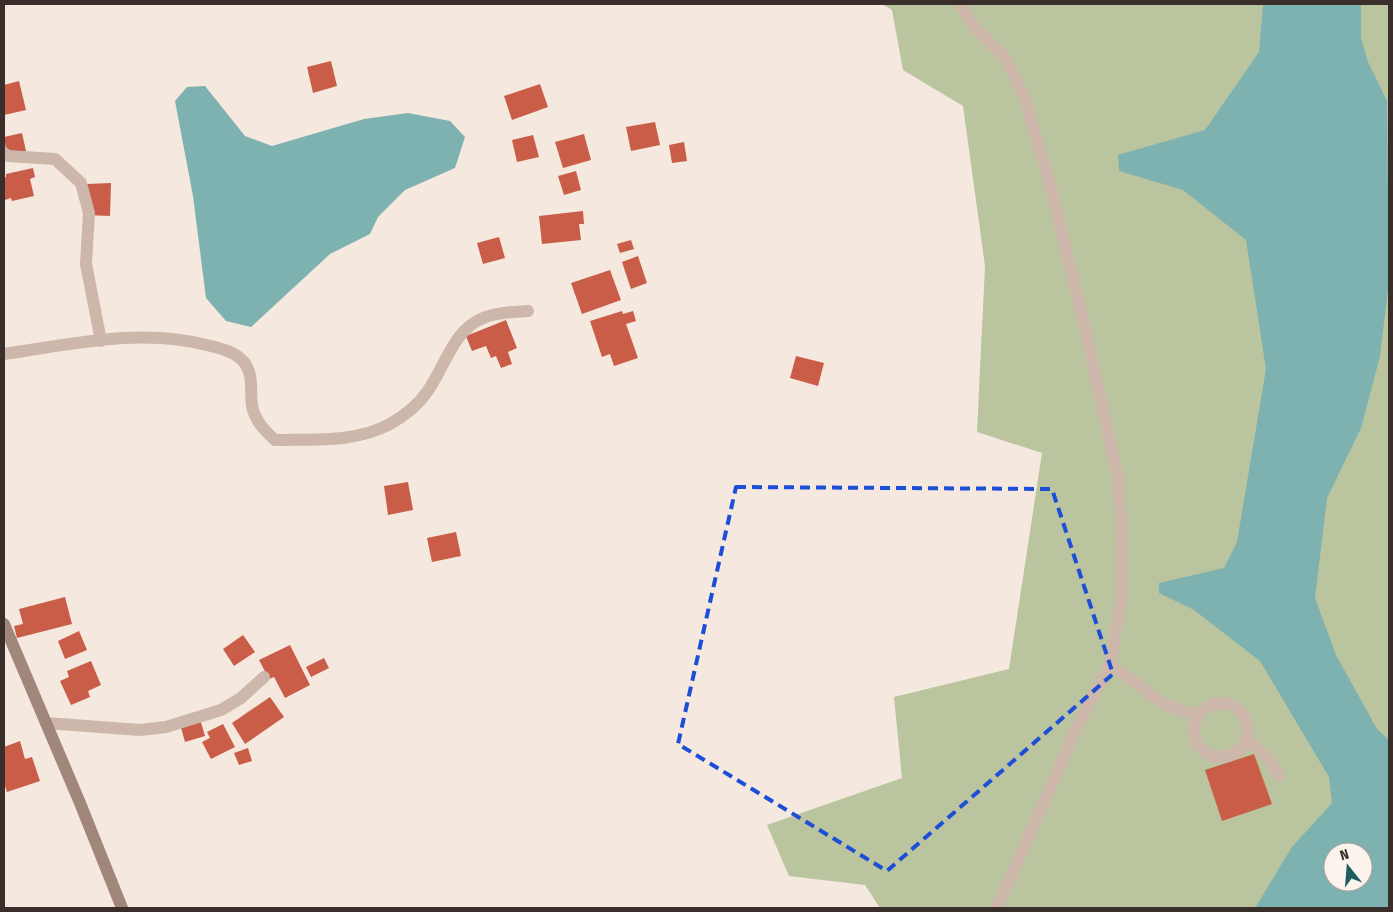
<svg xmlns="http://www.w3.org/2000/svg" width="1393" height="912" viewBox="0 0 1393 912" font-family="'Fira Sans Condensed',sans-serif">
<rect width="100%" height="100%" fill="#f4e8df"/>
<!-- green -->
<path fill="#bac49e" fill-rule="evenodd" d="M882,4H1389V908H880L865,885L789,876L767,825L902,778L894,697L1009,669L1042,453L977,432L985,266L963,106L903,70L892,10ZM1333,852H1363V882H1333Z"/>
<!-- water -->
<path fill="#7db2b0" fill-rule="evenodd" d="M1263,4H1361V38L1368,62L1387,101L1389,281L1380,356L1361,428L1327,498L1315,598L1336,655L1377,729L1389,740V908H1255L1292,847L1332,803L1329,777L1260,661L1194,610L1159,593V583L1224,568L1237,542L1266,369L1246,240L1183,190L1119,171L1118,155L1205,130L1259,52ZM1333,852H1363V882H1333Z
M205,86L245,136L272,146L364,119L408,113L450,121L465,137L455,168L405,190L378,217L370,234L330,254L251,327L226,321L206,298L193,196L175,101L187,87Z"/>
<!-- building -->
<path fill="#ca5d47" d="M331,61L337,86L313,93L307,67Z
M19,81L26,110L4,115V85Z
M540,84L548,107L512,120L504,96Z
M655,122L660,145L631,151L626,127Z
M22,133L26,151L7,156L4,137Z
M584,134L591,160L563,168L555,142Z
M533,135L539,157L517,162L512,140Z
M684,142L687,161L672,163L669,145Z
M33,168L35,177L30,179L34,196L12,201L11,198L5,200L4,178L6,177V174Z
M576,171L581,190L564,195L558,176Z
M111,183L110,216L86,215L87,184Z
M583,211L584,224H579L581,240L542,244L539,216Z
M499,237L505,258L483,264L477,243Z
M631,240L634,249L620,253L617,244Z
M638,256L647,283L631,289L622,262Z
M610,270L621,300L582,314L571,283Z
M622,311L623,314L633,311L636,321L626,324L638,358L614,366L610,354L602,357L590,321Z
M506,320L517,348L508,352L512,364L501,368L496,356L491,358L486,346L472,351L466,336Z
M796,356L824,363L818,386L790,378Z
M408,482L413,510L388,515L384,486Z
M456,532L461,556L432,562L427,538Z
M65,597L72,624L17,638L14,626L23,624L19,609Z
M79,631L87,650L65,659L58,641Z
M243,635L255,652L234,666L223,649Z
M290,645L310,685L285,698L274,677L269,679L259,660Z
M324,658L329,668L311,677L306,667Z
M91,661L101,685L88,691L90,697L71,705L60,681L69,677L67,671Z
M270,697L284,717L245,744L232,723Z
M200,719L205,736L185,742L180,724Z
M223,724L235,747L211,759L202,742L210,738L207,732Z
M20,741L25,759L32,757L40,781L7,792L4,783V747Z
M248,748L252,761L239,765L234,753Z
M1254,754L1272,804L1222,821L1205,770Z"/>
<g fill="none" stroke-linecap="round" stroke-linejoin="round">
<!-- lane -->
<path stroke="#cdb7aa" stroke-width="12" d="M1110,664L1165,705L1199,716
M1194 730a27 27 0 1 1 54 0a27 27 0 1 1-54 0Z
M1247,738L1268,759L1279,776"/>
<!-- street -->
<path stroke="#cdb7aa" stroke-width="12" d="M960,4L976,29L1005,58L1023,94L1047,172L1083,319L1118,478L1122,537L1121,601L1110,664L1079,723L997,908
M4,153L8,156L55,159L81,183L89,213L86,264L101,341
M4,354C73,344 142,327 211,346C223,349 235,352 244,362C254,375 250,392 252,406C255,421 265,431 275,440C314,439 355,443 390,424C404,416 418,405 427,392C445,367 453,330 483,318C497,312 514,312 528,311
M46,723L140,730L166,727L221,710L241,698L264,677"/>
<!-- secondary -->
<path stroke="#a1867b" stroke-width="12" d="M4,624L80,803L122,908"/>
</g>
<!-- marked area -->
<path fill="none" stroke="#1d4ed8" stroke-width="4" stroke-dasharray="10 6" stroke-linejoin="round" d="M736,487L1052,489L1113,674L887,871L678,744Z"/>
<!-- border -->
<rect width="1393" height="912" fill="none" stroke="#3a2e2a" stroke-width="10"/>
<!-- north arrow -->
<g transform="translate(1348 867) rotate(343)"><circle r="24" fill="#fbf3ec" stroke="#aea49e"/>
<path d="M0-4L9 19L0 12L-9 19Z" fill="#1d5d5d"/>
<text y="-8" font-size="14" font-weight="bold" text-anchor="middle" fill="#3a2e2a">N</text>
</g>
</svg>
